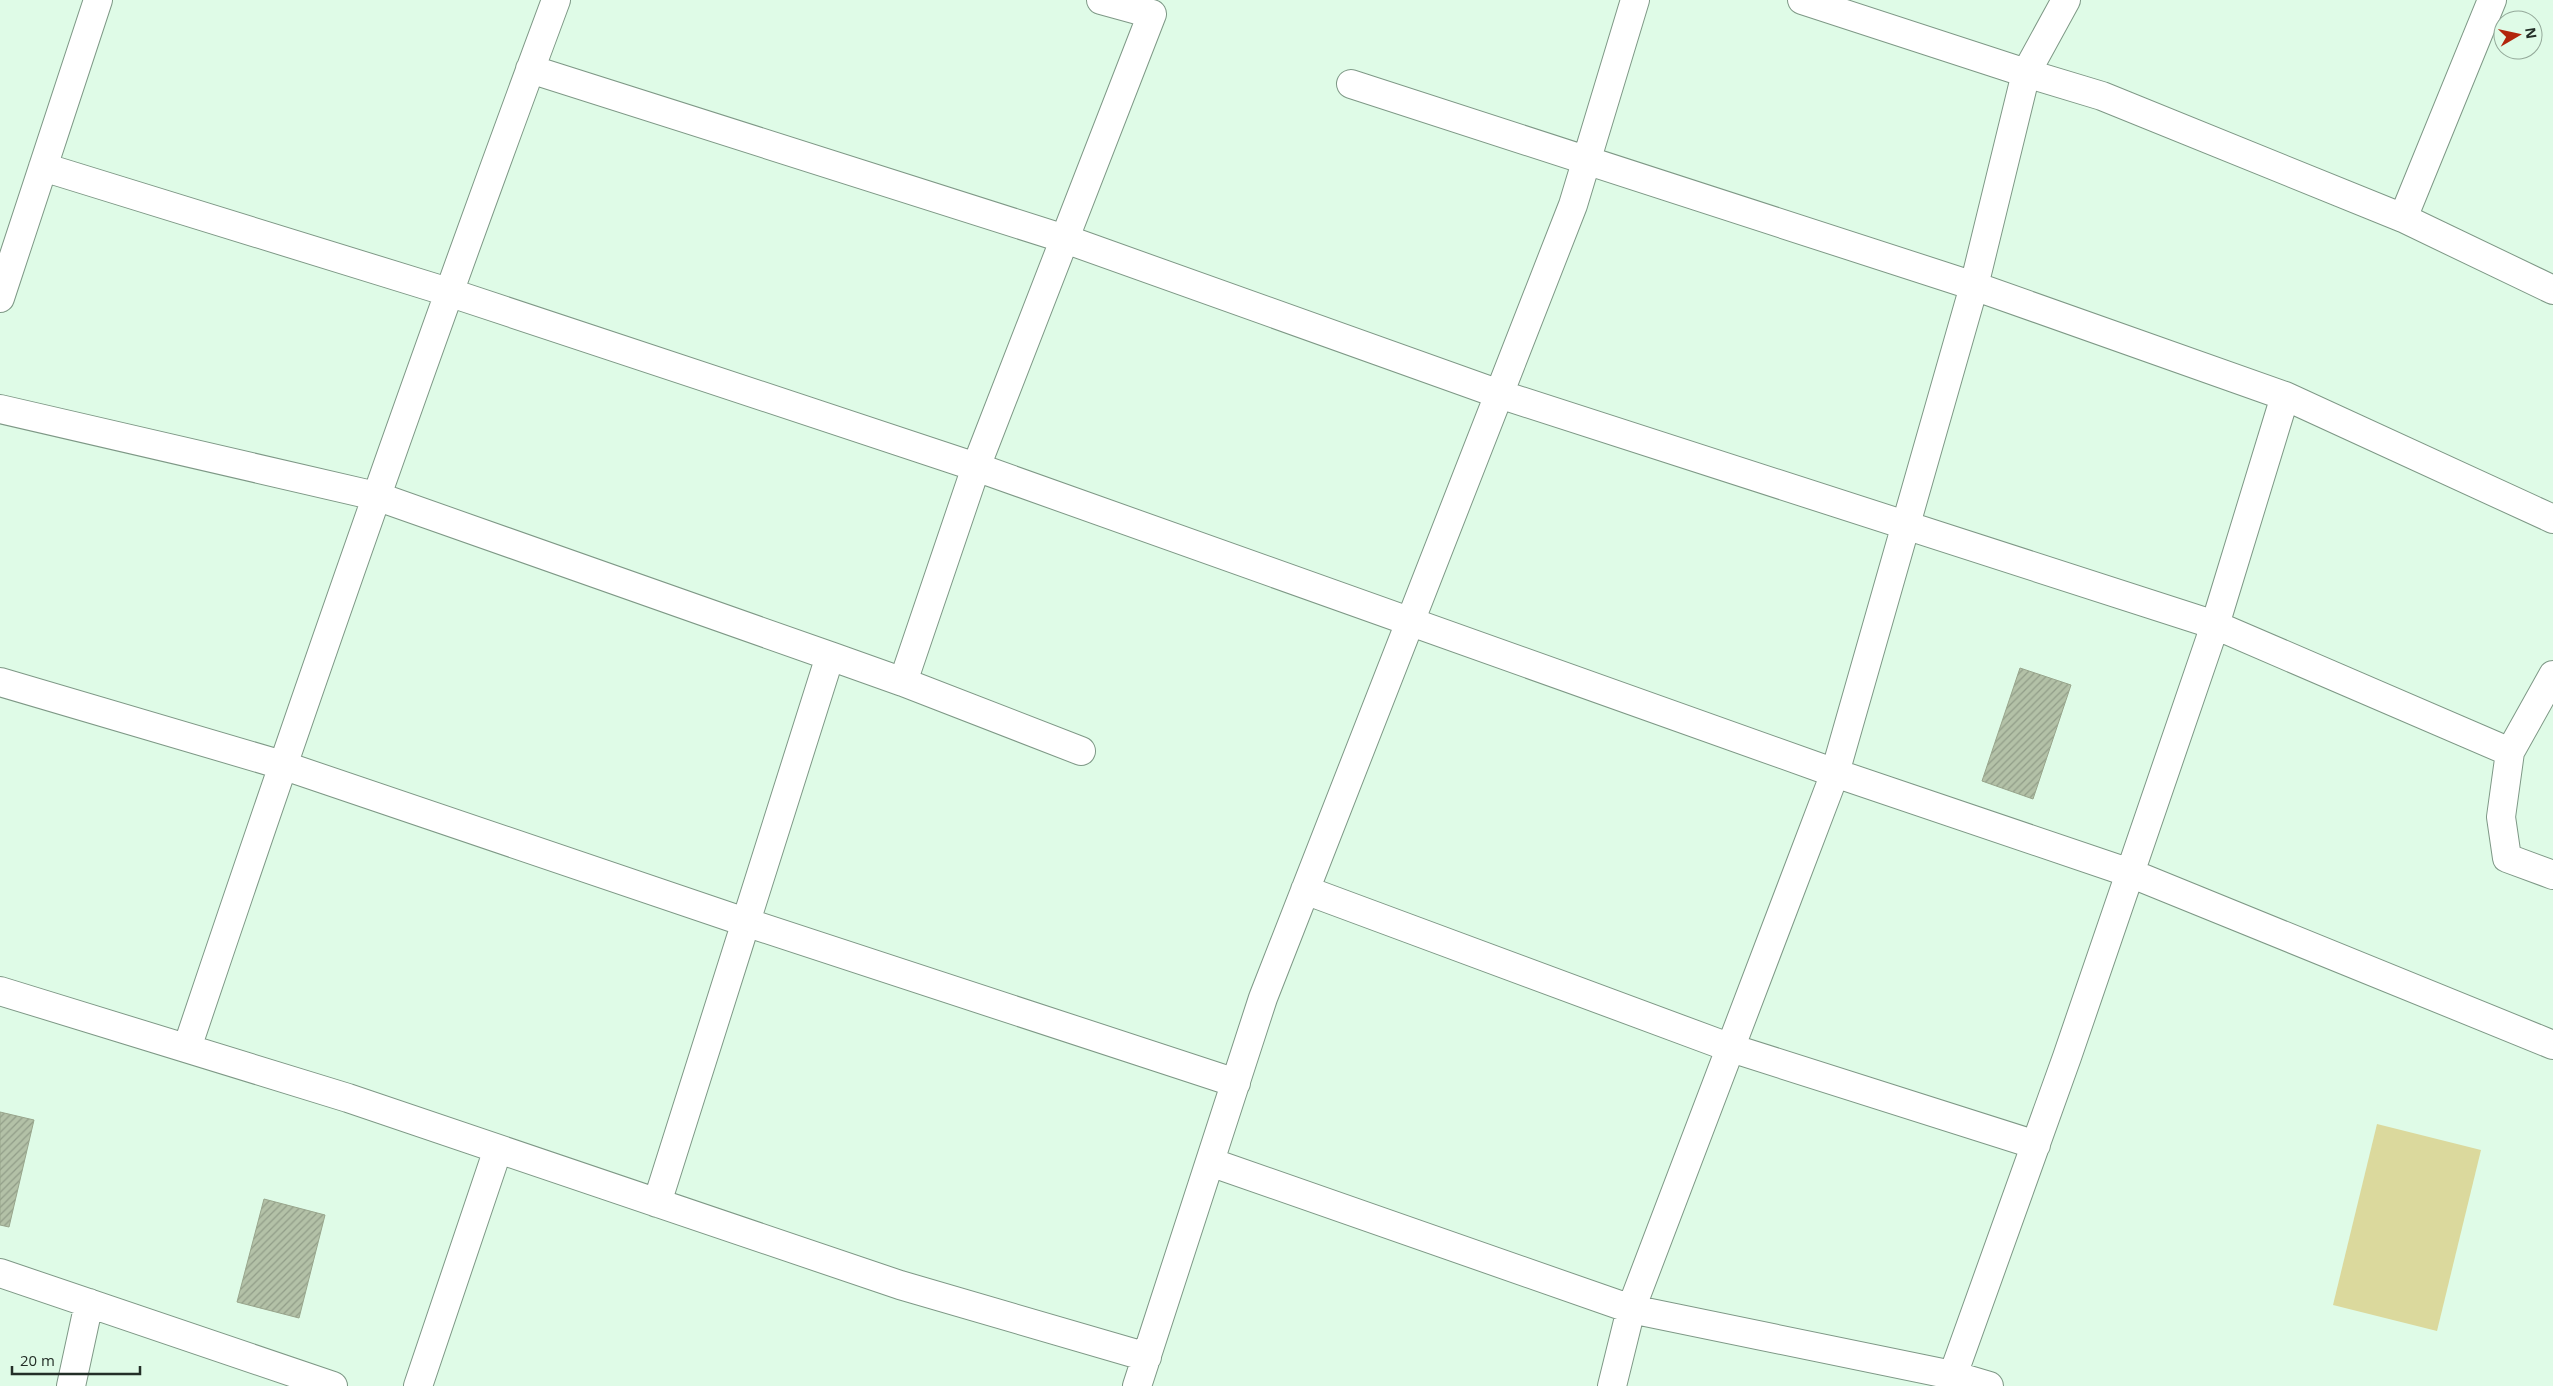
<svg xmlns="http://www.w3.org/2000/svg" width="2553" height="1386" viewBox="0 0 2553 1386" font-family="'Open Sans',sans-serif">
<defs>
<pattern id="building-hatch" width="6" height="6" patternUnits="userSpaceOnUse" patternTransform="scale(1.25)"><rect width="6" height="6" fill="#b3c1a7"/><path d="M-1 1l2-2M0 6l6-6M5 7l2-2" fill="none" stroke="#919d88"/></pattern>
</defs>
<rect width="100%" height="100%" fill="#dffbe7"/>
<!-- park -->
<path fill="#dbd99d" d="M2377,1124L2481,1150L2437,1331L2333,1305Z"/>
<!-- building -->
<path fill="url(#building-hatch)" stroke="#98a58c" d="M2020,668L2071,685L2033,799L1982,781Z
M0,1112L34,1120L9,1227L0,1225Z
M264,1199L325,1215L299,1318L237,1302Z"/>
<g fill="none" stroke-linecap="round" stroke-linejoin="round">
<!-- street casing -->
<g stroke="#7e9886" stroke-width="30">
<path id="street" d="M1101,0L1152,14L976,467L1835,773L1631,1309L1612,1386
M1802,0L2026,73L1974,286L1835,773L2130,873L2553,1045
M2066,0L2026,73L2102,96L2403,218
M2492,0L2403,218L2553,290
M530,69L1065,239L1499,394L2215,625L2510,752
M1351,84L1974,286L2285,396L2215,625L2067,1057L1949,1386
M43,167L448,292L976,467L903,682L830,656L657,1203
M0,298L98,0
M2285,396L2553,519
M0,409L376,496L830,656
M2553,675L2510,752L2501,817L2507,858L2553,875
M0,682L282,765L745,922L1236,1083
M903,682L1081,751
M1305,890L1731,1048L2036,1145
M0,991L348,1098L900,1285L1147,1357
M187,1048C305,697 427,347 556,0
M1210,1162L1631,1309L1952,1375L1989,1386
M0,1273L333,1386
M71,1386L89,1303
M418,1386L498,1149
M1137,1386L1263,998L1573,205L1635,0"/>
</g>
<!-- street -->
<use href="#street" stroke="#fff" stroke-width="28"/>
</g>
<!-- north arrow -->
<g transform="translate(2518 35) rotate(81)"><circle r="24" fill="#dffbe7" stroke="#94a99a"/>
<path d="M0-4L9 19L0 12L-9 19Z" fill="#b2250c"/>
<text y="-8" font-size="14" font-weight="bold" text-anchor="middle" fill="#232e27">N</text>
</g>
<!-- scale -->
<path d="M12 1366v8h128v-8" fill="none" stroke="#232e27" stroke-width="2.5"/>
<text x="20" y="1366" font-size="15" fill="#232e27" stroke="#dffbe7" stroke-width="4" paint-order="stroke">20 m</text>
</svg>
